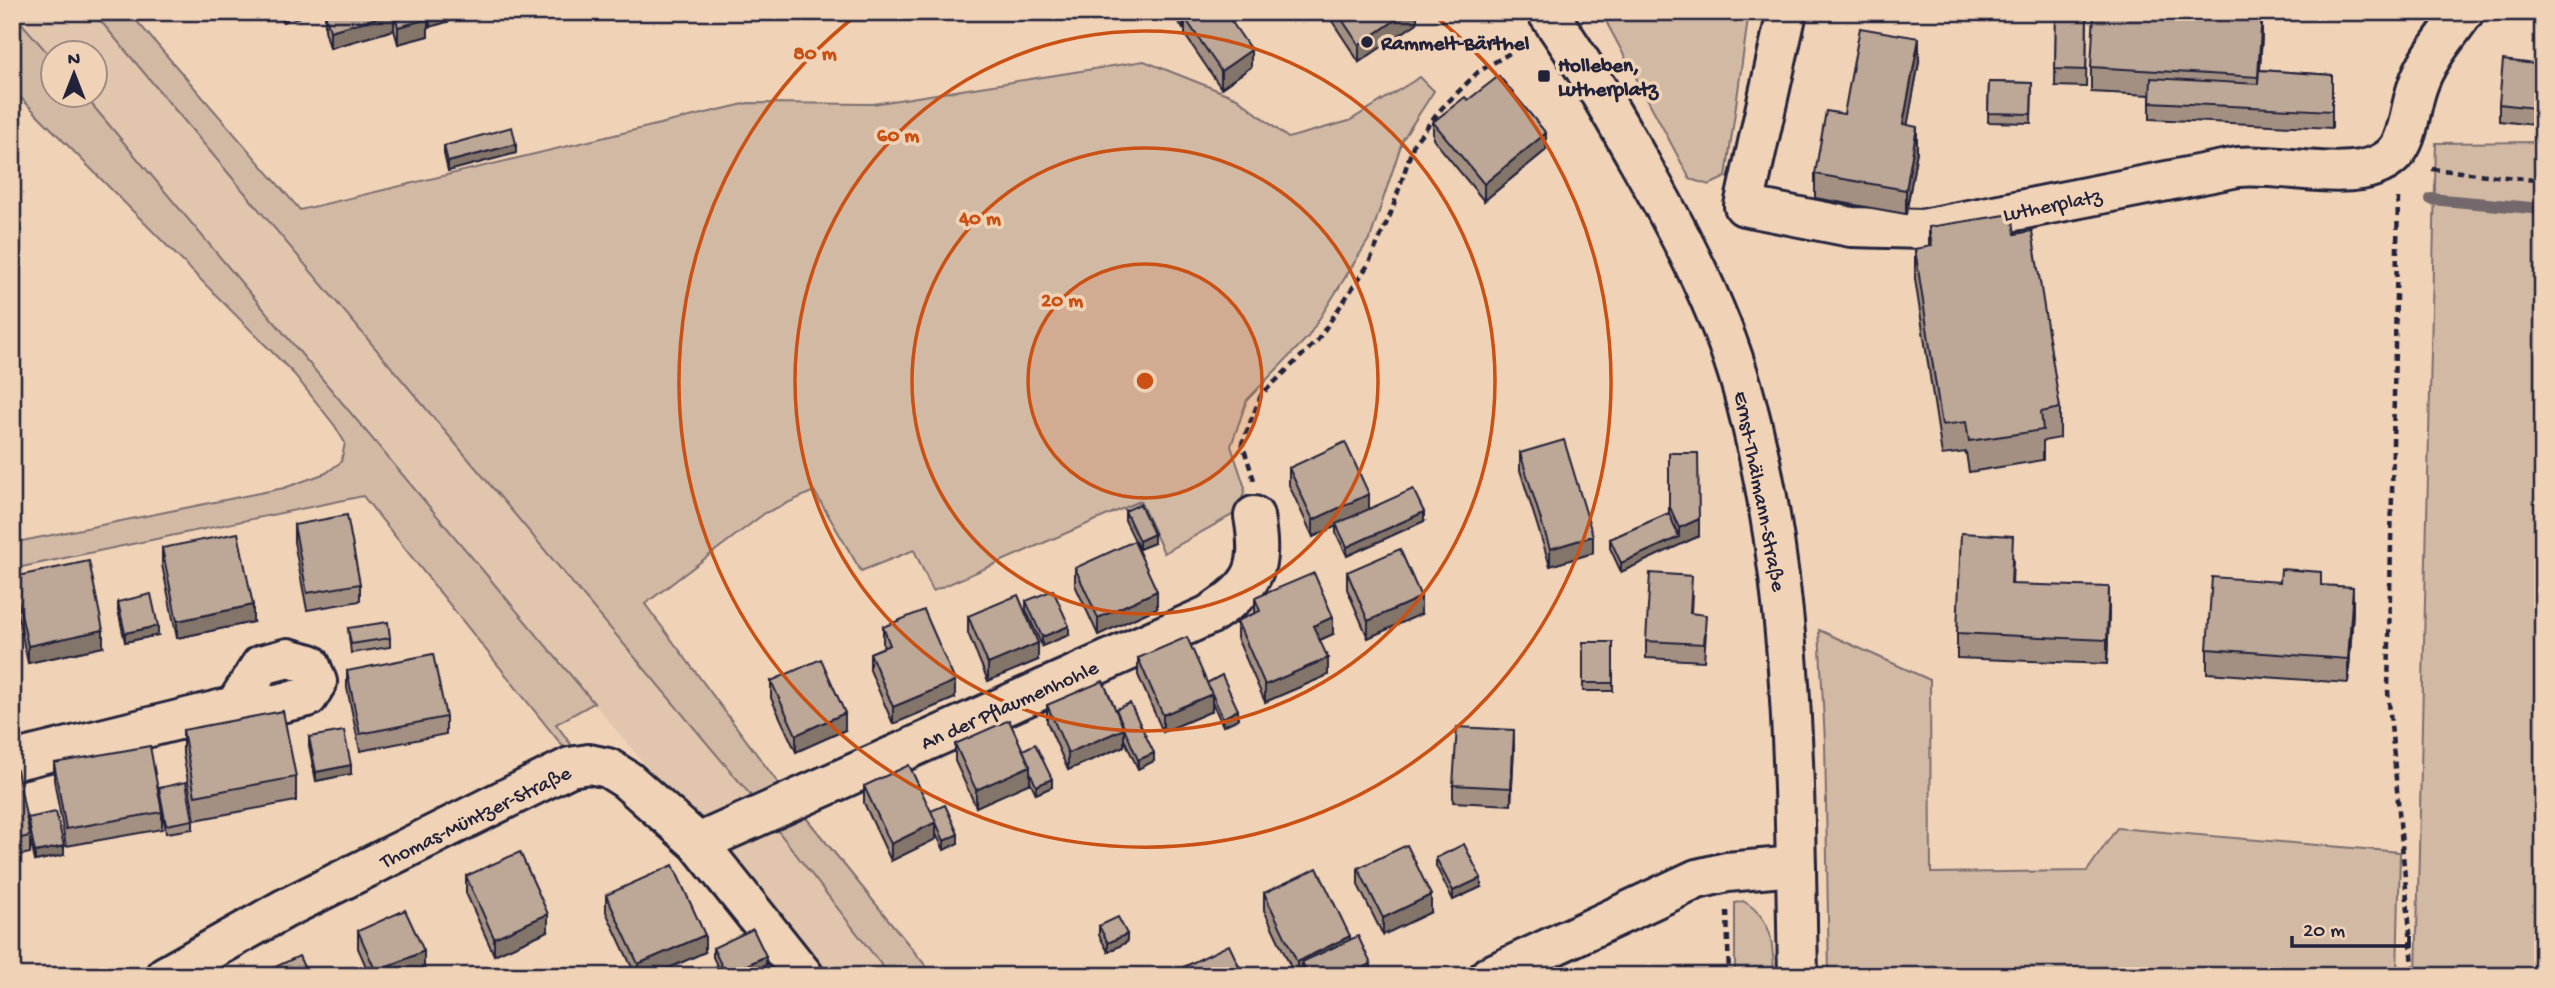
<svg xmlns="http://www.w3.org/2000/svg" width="2555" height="988" viewBox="0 0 2555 988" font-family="'Gochi Hand',sans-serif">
<rect width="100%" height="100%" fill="#f0d2b6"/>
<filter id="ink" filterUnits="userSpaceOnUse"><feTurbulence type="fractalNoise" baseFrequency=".0143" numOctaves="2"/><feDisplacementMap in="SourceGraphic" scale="14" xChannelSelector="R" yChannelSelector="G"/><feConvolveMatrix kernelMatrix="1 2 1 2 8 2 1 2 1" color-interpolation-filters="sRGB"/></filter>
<g filter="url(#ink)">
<!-- built -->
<path fill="#e1c5ad" d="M15,12H93L758,804L890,976H814L694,823L84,95L94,94V52H52V58Z"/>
<!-- green -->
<path fill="#d2b9a4" stroke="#7a6e70" stroke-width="2" d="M12,12L52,58V94L84,95L594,703L556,724L572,746L569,754L363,496L12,569V543L284,488L326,473L341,462L345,443L335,426L294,374L12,89Z
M93,12H129L300,210L748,103L873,104L1144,61L1237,98L1288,138L1349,121L1420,77L1434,91L1403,139L1371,236L1308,337L1247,400L1231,446L1245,488L1239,511L1164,553L1140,501L933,591L914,550L861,571L814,491L765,513L645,604L784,791L758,804Z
M1601,12H1749L1726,177L1709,185L1690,179Z
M2543,142V976H2416L2436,143Z
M1819,630L1930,680L1931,873L2087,871L2117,828L2400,852L2397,976H1829L1825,741Z
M799,809L934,976H890L772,823Z
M1743,901C1773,918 1773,944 1774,976H1735V903Z"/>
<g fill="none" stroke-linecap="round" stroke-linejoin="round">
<!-- stream -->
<path stroke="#73686c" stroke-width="12" d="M2431,199L2543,209"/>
<!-- minor casing -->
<g stroke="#22223b" stroke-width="44">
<path id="minor" d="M1787,12L1744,206L1851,227L1923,229L2238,167C2278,164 2324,176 2361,170C2414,160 2404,123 2418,85C2427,58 2448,35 2464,12
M12,761L235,706L276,704L308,697L317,682L310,664L288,658L261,665L235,706
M698,843L1209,615C1255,585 1263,570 1254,516
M165,976L284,909L570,767L589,764L608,768L627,780L698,843L804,976
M1489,976L1697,879L1727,872L1796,866"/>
</g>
<!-- major casing -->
<g stroke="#22223b" stroke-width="44">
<path id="major" d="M1547,12C1581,59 1610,110 1639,161C1682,237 1724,316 1746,402C1796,590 1794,783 1798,976"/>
</g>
<!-- path -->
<path stroke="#22223b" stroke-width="4.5" stroke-dasharray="7 5" stroke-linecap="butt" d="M281,21L315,12
M2432,169L2543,181
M2398,198L2388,691L2414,976
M1254,480L1242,443L1261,395L1317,341L1368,265L1391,213L1414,143L1442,108L1478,72L1525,44
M1727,911L1729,976"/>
<!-- minor -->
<use href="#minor" stroke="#f0d2b6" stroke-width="38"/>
<!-- major -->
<use href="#major" stroke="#f0d2b6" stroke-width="38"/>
</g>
<!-- wall -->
<path fill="#a39082" stroke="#22223b" stroke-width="2" d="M426,12H467V16L430,27Z
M426,12L428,36L398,44L394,30L330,48L325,30V13Z
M1172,12H1225L1251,67L1221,88L1185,35V28L1183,29Z
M1326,12H1417V23L1359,62Z
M1858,12H1891V14L1859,18Z
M2056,12H2087L2086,87L2055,86Z
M2262,34L2260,70L2332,75V128L2150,119V95L2091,92V67Z
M1919,62L1907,125L1917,151L1906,214L1815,198V174L1844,114Z
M2543,65V126L2499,121V104Z
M1989,82L2032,83L2031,123L1988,122Z
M1468,100L1546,150L1484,201L1433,139V122Z
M444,146L516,153L448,171L444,154Z
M1929,227L2015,234L2060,408V438L2043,441V460L1969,472L1966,452L1942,455L1915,279V249L1929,247Z
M1520,453L1593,553L1550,566L1520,470Z
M1669,453L1699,536L1621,572L1610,548V539L1669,513Z
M1289,468L1369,509L1424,521L1347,556L1336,533V526L1313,537L1289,485Z
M1125,511L1154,543L1139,549L1125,520Z
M294,525L360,584V601L307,610L294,542Z
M162,548L253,622L177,638L162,565Z
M2013,560L2012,584L2109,612L2107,664L1957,658V633Z
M1075,568L1157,608L1098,635L1075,585Z
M1347,572L1421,614L1368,638L1347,589Z
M13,577L103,647L28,663L13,594Z
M2321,585L2353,611L2348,683L2207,673V649Z
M1692,593L1691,613L1706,632L1704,661L1646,658V641Z
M1255,598L1333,634L1320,640L1328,675L1265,702L1237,638V621L1255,613Z
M1026,601L1069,635L1042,646L1026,610Z
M118,602L158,635L125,642L118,610Z
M968,616L1038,660L988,681L968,633Z
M883,627L955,698L893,724L870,670V653L884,647L883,644Z
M348,628L390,638V647L351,653Z
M1583,642H1613V691H1583Z
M1138,658L1207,683L1238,719L1223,726L1212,702V711L1163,732L1138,675Z
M347,671L446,717V734L360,751L347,688Z
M771,681L845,730L796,752L771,698Z
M1047,705L1116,709L1154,761L1138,769L1124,739V746L1068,770L1047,722Z
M183,730L296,777V801L195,820L183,754Z
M309,737L351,774L316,781L309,746Z
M955,744L1023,750L1052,787L1036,794L1030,781V783L976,807L955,761Z
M1514,747L1511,805L1453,802V785Z
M54,763L159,796V788L193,820V829L166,833L162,808V829L66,846L54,780Z
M12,771L28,824V818L64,855L35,861L30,838V853L12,857Z
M864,786L931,811L958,843L944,850L936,834V839L891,861L864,803Z
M1436,858L1481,887L1453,900L1436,866Z
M1358,868L1431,912L1383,935L1358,885Z
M466,876L548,931L494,955L466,893Z
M1264,893L1350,939L1371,976H1295L1264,910Z
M606,895L705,952L651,976H636L606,912Z
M1099,926L1127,942L1108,952L1099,935Z
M358,931L424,968L406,976H370L358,948Z
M713,948L766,965L743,976H722L713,957Z"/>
<!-- shaded-wall -->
<path fill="#84756a" stroke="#22223b" stroke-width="2" d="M450,12H467V16L430,27V18Z
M1183,12H1206L1185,18V28L1183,29Z
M1407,12H1417V23L1359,62V45Z
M2262,12V34L2258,101V77Z
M394,13V30L330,48V31Z
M428,19V36L398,44V27Z
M1919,38V62L1903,149V124Z
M1251,50V67L1221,88V71Z
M1917,127V151L1906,214V190Z
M1546,133V150L1484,201V184Z
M516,144V153L448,171V162Z
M1369,494V511L1313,537V520Z
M1424,512V521L1347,556V547Z
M1699,519V536L1621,572V563L1679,537V528Z
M1154,534V543L1139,549V541Z
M1593,536V553L1550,566V549Z
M2109,587V612L2107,664V640Z
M2353,587V611L2348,683V659Z
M1157,591V608L1098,635V618Z
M1421,597V614L1368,638V621Z
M253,605V622L177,638V621Z
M1333,617V634L1313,643V626Z
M158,626V635L125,642V633Z
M1069,626V635L1042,646V637Z
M103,630V647L28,663V646Z
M1038,643V660L988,681V664Z
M1328,658V675L1265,702V685Z
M955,681V698L893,724V707Z
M1212,694V711L1163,732V715Z
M1238,710V719L1223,726V718Z
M845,713V730L796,752V735Z
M1124,729V746L1068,770V753Z
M1514,730V747L1511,805V788Z
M1154,753V761L1138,769V760Z
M351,765V774L316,781V772Z
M1030,766V783L976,807V790Z
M1052,779V787L1036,794V786Z
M936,822V839L891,861V844Z
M958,834V843L944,850V841Z
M64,846V855L35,861V852Z
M1481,878V887L1453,900V891Z
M1431,895V912L1383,935V918Z
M548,914V931L494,955V938Z
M1127,934V942L1108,952V943Z
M705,935V952L651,976H638V964Z
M1350,936V953L1302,962V976H1297V962Z
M424,951V968L406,976H376V972Z
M766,956V965L743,976H726Z
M1371,964V976H1346Z"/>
<!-- building -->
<path fill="#bda797" stroke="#22223b" stroke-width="2" d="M327,12H426L428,19L398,27L394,13L330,31L325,13Z
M428,12H450L430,18Z
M1193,12H1225L1251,50L1221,71L1185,18Z
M1337,12H1407L1359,45Z
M2056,12H2087L2086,70L2055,69Z
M2094,12H2262L2258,77L2091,67Z
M1860,28L1919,38L1903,124L1917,127L1906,190L1815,174L1826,111L1844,114Z
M2503,60L2543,65V109L2499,104Z
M2259,70L2332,75V111L2150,102L2151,78L2258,84Z
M1499,76L1546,133L1484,184L1433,122L1465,97L1468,100Z
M1989,82L2032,83L2031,114L1988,113Z
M512,127L516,144L448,162L444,146Z
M2012,214L2015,234L2032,231L2060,408L2041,412L2043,430L1969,441L1966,422L1942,425L1915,249L1932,246L1929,227Z
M1564,440L1593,536L1550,549L1520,453Z
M1345,442L1369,494L1313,520L1289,468Z
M1669,453H1698L1699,519L1679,528L1669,505Z
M1413,489L1424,512L1347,547L1336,524Z
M1140,504L1154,534L1139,541L1125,511Z
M1669,513L1679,537L1621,563L1610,539Z
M347,515L360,584L307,593L294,525Z
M238,533L253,605L177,621L162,548Z
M1961,533L2013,536L2011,584L2109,587L2107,640L1957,633Z
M1134,541L1157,591L1098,618L1075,568Z
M1400,549L1421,597L1368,621L1347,572Z
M89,561L103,630L28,646L13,577Z
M2281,569L2321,572V585L2353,587L2348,659L2207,649L2212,577L2280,582Z
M1314,573L1333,617L1313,626L1328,658L1265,685L1237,621L1260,611L1255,598Z
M1650,573L1692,576L1690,613L1706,615L1704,644L1646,641Z
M1053,590L1069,626L1042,637L1026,601Z
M151,594L158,626L125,633L118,602Z
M1018,595L1038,643L988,664L968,616Z
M924,610L955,681L893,707L870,653L890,645L883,627Z
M388,622L390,638L351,644L348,628Z
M1187,637L1212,694L1163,715L1138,658Z
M1583,642H1613V683H1583Z
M433,654L446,717L360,734L347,671Z
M821,659L845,713L796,735L771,681Z
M1222,675L1238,710L1223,718L1207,683Z
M1103,681L1124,729L1068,753L1047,705Z
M1130,703L1154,753L1138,760L1116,709Z
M283,711L296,777L195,796L183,730Z
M1009,720L1030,766L976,790L955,744Z
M1457,727L1514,730L1511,788L1453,785Z
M344,731L351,765L316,772L309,737Z
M1035,744L1052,779L1036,786L1030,772V766L1023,750Z
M150,746L162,812L66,829L54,763Z
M909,765L936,822L891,844L864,786Z
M17,770L30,836L12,840V771Z
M186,782L193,820L166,825L159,788Z
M945,805L958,834L944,841L931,811Z
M56,812L64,846L35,852L28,818Z
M1464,844L1481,878L1453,891L1436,858Z
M1407,845L1431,895L1383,918L1358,868Z
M520,852L548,914L494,938L466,876Z
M673,865L705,935L638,964L606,895Z
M1317,868L1350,936L1297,962L1264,893Z
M405,910L424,951L376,972L358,931Z
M1118,917L1127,934L1108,943L1099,926Z
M753,929L766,956L726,975L713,948Z
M1358,936L1371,964L1346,976H1309L1302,962Z
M1229,945L1242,972L1234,976H1165Z
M299,956L308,976H256Z"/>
</g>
<!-- distance rings -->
<circle cx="1145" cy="381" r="117" fill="#ca5113" fill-opacity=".12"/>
<g fill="none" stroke="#ca5113" stroke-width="3.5">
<circle cx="1145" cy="381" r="117"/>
<circle cx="1145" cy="381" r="233"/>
<circle cx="1145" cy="381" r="350"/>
<path d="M1432 14A466 466 0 1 1 858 14"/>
</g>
<!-- markers -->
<g fill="#22223b" stroke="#f0d2b6" stroke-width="2.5">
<circle cx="1367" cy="42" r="7"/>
<rect x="1537" y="69" width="14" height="14" rx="3.5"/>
</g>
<g text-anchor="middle" stroke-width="7" stroke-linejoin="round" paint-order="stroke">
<!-- poi labels -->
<g font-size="21" font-weight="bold" fill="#22223b" stroke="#f0d2b6" text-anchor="start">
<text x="1381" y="49">Rammelt-Bärthel</text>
<text x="1558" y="71">Holleben,<tspan x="1558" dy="24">Lutherplatz</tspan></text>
</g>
<!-- street labels -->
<g font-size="21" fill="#22223b" stroke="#f0d2b6">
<text transform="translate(2052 204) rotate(-11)" y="7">Lutherplatz</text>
<text transform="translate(1761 491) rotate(79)" y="7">Ernst-Thälmann-Straße</text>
<text transform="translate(1009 704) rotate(-24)" y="7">An der Pflaumenhohle</text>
<text transform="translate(475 816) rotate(-26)" y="7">Thomas-Müntzer-Straße</text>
</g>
</g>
<circle cx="1145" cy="381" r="10" fill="#ca5113" stroke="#f0d2b6" stroke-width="3.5"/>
<g font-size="21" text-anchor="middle" font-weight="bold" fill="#ca5113" stroke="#f0d2b6" stroke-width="7" stroke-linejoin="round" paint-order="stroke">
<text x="815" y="59">80 m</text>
<text x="898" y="141">60 m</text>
<text x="980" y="224">40 m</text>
<text x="1062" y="306">20 m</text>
</g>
<!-- margin -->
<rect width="2555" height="988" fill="none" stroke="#f0d2b6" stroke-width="42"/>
<rect x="21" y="21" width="2513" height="946" fill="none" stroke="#22223b" stroke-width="2.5" filter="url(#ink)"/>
<!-- north arrow -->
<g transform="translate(74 74)"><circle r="33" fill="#f0d2b6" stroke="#9e8c85" stroke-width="2"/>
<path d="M0-5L12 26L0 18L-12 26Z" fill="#22223b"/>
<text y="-10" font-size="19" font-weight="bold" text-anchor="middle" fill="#22223b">N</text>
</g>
<!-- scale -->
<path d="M2292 936v10h117v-10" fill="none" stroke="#22223b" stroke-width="3.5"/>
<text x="2303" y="936" font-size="21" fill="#22223b" stroke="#f0d2b6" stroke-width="5" paint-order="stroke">20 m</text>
</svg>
